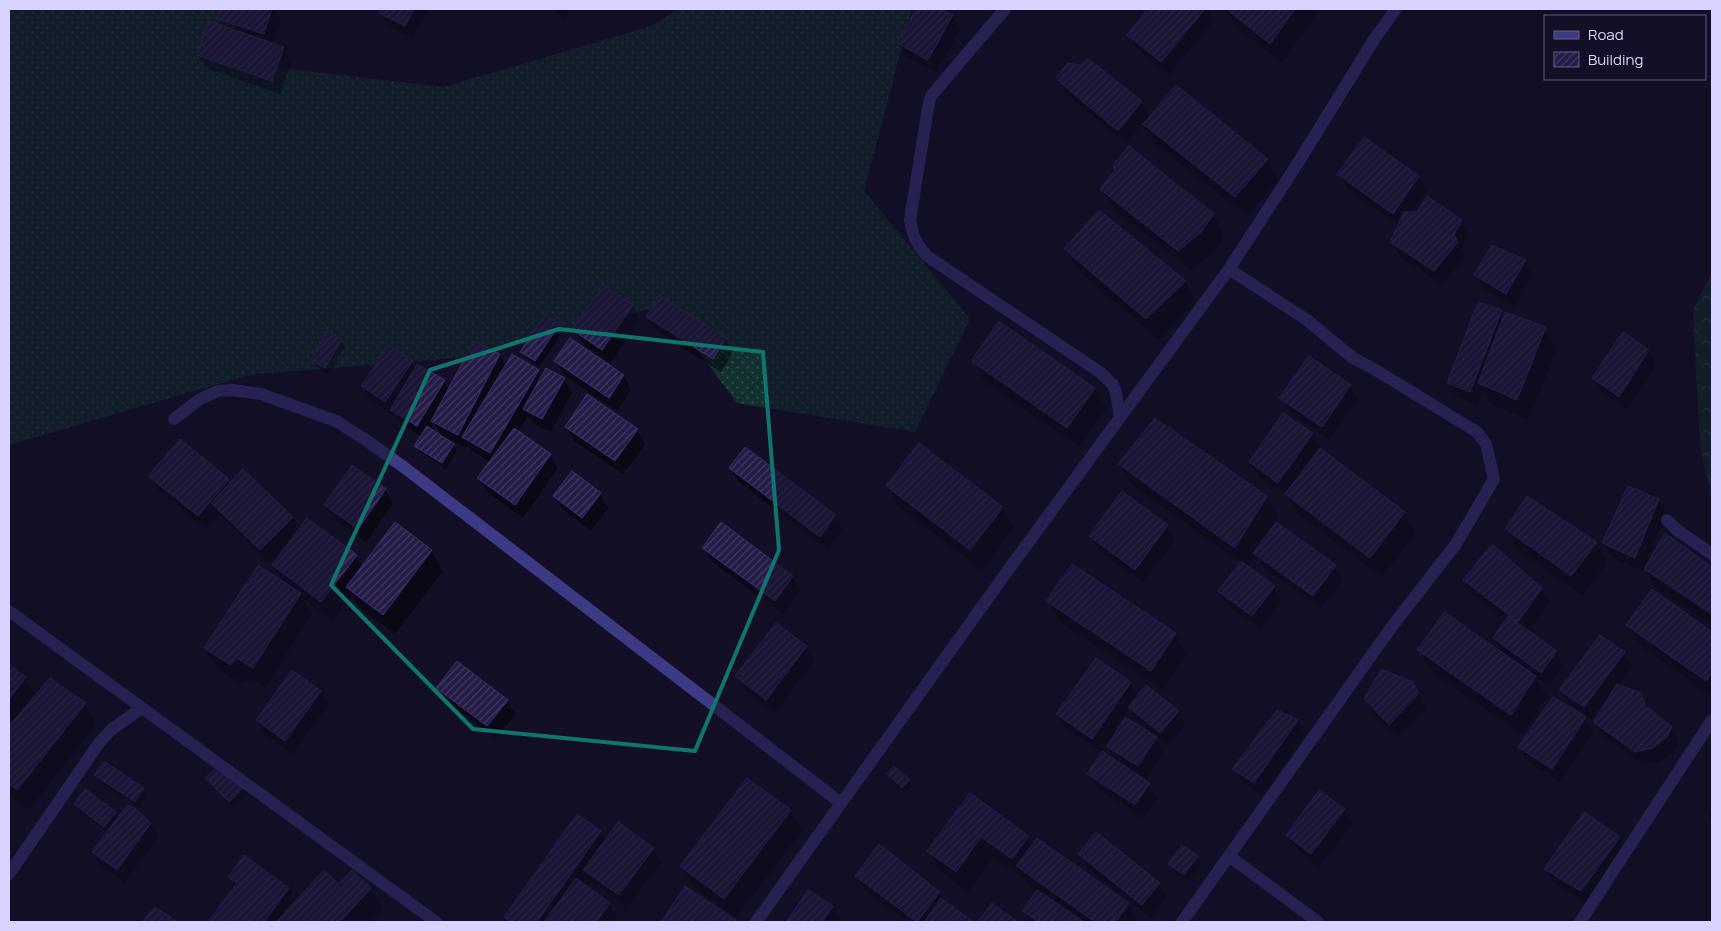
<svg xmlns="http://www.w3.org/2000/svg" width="1721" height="931" viewBox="0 0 1721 931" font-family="Manrope,sans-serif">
<defs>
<pattern id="grass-dots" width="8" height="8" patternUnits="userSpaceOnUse" patternTransform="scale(1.25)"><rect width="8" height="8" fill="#12302f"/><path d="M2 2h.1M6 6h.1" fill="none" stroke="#344d4e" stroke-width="1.8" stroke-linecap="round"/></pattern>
<pattern id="forest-crowns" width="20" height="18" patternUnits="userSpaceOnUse" patternTransform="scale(1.25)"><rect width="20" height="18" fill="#12302f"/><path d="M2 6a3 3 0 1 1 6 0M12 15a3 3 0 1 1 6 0" fill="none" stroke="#344d4e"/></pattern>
<pattern id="building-hatch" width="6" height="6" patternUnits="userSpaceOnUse" patternTransform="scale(1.25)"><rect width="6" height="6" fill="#241b47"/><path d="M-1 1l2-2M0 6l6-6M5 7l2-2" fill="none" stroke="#433b63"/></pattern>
</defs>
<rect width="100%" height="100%" fill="#130f26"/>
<!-- grass -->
<path fill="url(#grass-dots)" d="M9,9H240L227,62L444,87L651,26L678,9H912L864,191L970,319L915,432L737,403L664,305L476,356L249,375L9,445Z"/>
<!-- forest -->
<path fill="url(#forest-crowns)" d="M1712,272V496L1700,447L1693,310Z"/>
<!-- shadow -->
<path fill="#0007" fill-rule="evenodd" d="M222,9H274L281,20L272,45L283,48L291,62L280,94L206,68L198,55L223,28L218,19Z
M383,9H428L413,39L389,27L381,13Z
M549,9H571L565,18Z
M917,9H939L952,16L960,30L936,73L906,57L898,43Z
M1150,9H1206L1214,21L1169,75L1136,48L1129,35Z
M1226,9H1316L1318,12L1282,63L1236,27Z
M1057,78L1141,102L1150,118L1267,159L1279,180L1247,216L1156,145L1143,122L1127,144L1078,104L1065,92Z
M1129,148L1213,215L1225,235L1213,253L1191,270L1114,209L1102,189L1116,170Z
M1339,174L1418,177L1426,190L1410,214L1461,221L1469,235L1461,249L1465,257L1442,284L1399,256L1391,242L1399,226L1347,188Z
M1066,249L1185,281L1196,302L1158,339L1077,269Z
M1525,261L1533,275L1514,307L1484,289L1476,275Z
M632,306L640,320L610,363L582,343L574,330Z
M1501,311L1504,317L1545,328L1557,349L1528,420L1491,404L1483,390L1478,405L1456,396L1448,383Z
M647,317L726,339L733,352L721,372L655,330Z
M559,324L563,331L539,367L525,358L522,352Z
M341,340L345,346L329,374L316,367L312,360Z
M570,340L624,376L631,390L617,411L564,375L556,361Z
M475,342L500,355L506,366L538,371L542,378L564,379L572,393L550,432L533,423L528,415L518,432L550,455L558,468L523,518L487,492L479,478L490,462L472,451L468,444L466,448L443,436L442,437L434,423L430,430L453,445L457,451L446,469L420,452L416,446L422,437L399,423L394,414L393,415L370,399L362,386L412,362L416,369L444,381L449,391Z
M1648,350L1656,364L1627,410L1601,392L1594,379Z
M973,361L1095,388L1106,409L1079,447L984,381Z
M1350,386L1358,399L1330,440L1289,412L1281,398Z
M1155,420L1266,497L1278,517L1275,522L1335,566L1343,580L1321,609L1263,567L1255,554L1247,567L1274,587L1281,601L1260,629L1227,605L1219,591L1241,563L1131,484L1119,464Z
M566,427L637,430L645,444L623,474L574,441Z
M1312,434L1320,448L1319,449L1404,513L1416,533L1382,577L1298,514L1287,495L1258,476L1250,462Z
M919,445L1002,508L1014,528L982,570L899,507L887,487Z
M353,467L385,490L393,504L366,542L333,518L325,505Z
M730,468L835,516L843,530L828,549L738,481Z
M572,473L600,494L608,508L591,531L562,509L555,496Z
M150,476L228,480L231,484L292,517L299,531L356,556L362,567L395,524L431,551L443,571L395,634L359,607L353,595L333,621L303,599L312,614L265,688L251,679L242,684L217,668L205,648L284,583L273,565L289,544L288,543L269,563L219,514L206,529L158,490Z
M1629,488L1659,500L1666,514L1643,571L1611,557L1603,543Z
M1167,526L1175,540L1143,583L1098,550L1090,536Z
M1507,529L1596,543L1607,563L1583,595L1518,550Z
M1665,535L1712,569V625L1657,590L1645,569Z
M703,548L792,577L800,590L783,614L711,561Z
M1464,580L1542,588L1549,602L1528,632L1556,652L1563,666L1549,686L1533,674L1547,697L1522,735L1431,671L1419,650L1504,656L1494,638L1507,620L1472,594Z
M1652,590L1712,633V697L1640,645L1628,625Z
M1048,601L1175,634L1187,655L1163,690L1059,621Z
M776,624L807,647L814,661L775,713L744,690L737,677Z
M1624,653L1632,667L1618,685L1640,694L1649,708L1671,728L1679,742L1674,751L1660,761L1644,765L1602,735L1595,722L1600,713L1598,712L1592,720L1569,704L1561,690Z
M9,665L25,678L35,696L50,679L85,704L97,724L29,810L9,794Z
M1130,683L1138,697L1178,712L1185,726L1168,746L1156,736L1164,751L1146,779L1137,773L1136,775L1149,784L1157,798L1143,818L1097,788L1089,774L1118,763L1108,747L1125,719L1123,718L1100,751L1066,728L1058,714ZM1130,708L1138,721L1153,734L1152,735L1124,718Z
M1412,683L1426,708L1398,737L1373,713L1365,699Z
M438,688L507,700L515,714L496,739L446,702Z
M320,691L328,705L293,754L265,734L257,720Z
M1585,718L1593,732L1560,782L1527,761L1519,747Z
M1297,721L1305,734L1262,796L1242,782L1234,769Z
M217,769L249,792L234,808L211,785L207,779Z
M888,774L909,781L912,787L906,794L892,781Z
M96,775L143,788L147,795L139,808L100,782Z
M971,795L1028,837L1033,845L1128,904L1139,922H1030L1024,911L1037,892L1029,887L1025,879L993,856L968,892L940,871L929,851Z
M75,804L115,812L118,818L150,824L158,837L125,883L101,866L93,852L108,832L79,811Z
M1344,810L1352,824L1319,867L1295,848L1287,835Z
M1712,810V823L1708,815Z
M790,811L802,831L736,918L694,887L682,866Z
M600,832L606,841L653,849L661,862L627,908L592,881L587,888L609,904L617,917L614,922H509L506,917Z
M1619,838L1626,851L1589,904L1553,882L1545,869Z
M1183,847L1197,857L1201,864L1188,881L1173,871L1170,864Z
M1080,854L1159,884L1167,897L1150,918L1088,868Z
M244,857L289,889L296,902L339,885L352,872L370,889L382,909L370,922H209L236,887L230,877Z
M856,876L939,893L944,902L971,922H907L864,889Z
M685,888L735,920L736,922H662Z
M808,891L832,907L840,921L839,922H787Z
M155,909L175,922H143Z"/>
<!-- building -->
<path fill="url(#building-hatch)" stroke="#3b2d73" d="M221,9H272L264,34L217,19Z
M382,9H414L405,26L379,13Z
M916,9H941L953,15L928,60L897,43Z
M1148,9H1205L1161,62L1127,35Z
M1226,9H1295L1270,44Z
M209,21L284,47L272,81L197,55Z
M1089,59L1142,101L1118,131L1069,90L1056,78L1068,63L1080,65Z
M1176,85L1268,159L1235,197L1143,124Z
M1364,137L1419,176L1393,214L1337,174Z
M1129,146L1214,214L1201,232L1178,251L1100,189L1115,170L1113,165Z
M1427,196L1462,220L1454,235L1458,242L1434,271L1390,242L1404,212H1417Z
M1099,210L1186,281L1146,319L1064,249Z
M1492,245L1526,260L1506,294L1474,275Z
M603,285L633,305L602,350L572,330Z
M659,295L726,338L713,359L646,317Z
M1478,302L1502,310L1470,392L1447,383Z
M1505,312L1546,327L1517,400L1478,383Z
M545,314L560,324L535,361L520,352Z
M999,321L1095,388L1067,428L971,361Z
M327,331L342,339L325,368L311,360Z
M1623,332L1649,350L1619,397L1592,378Z
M570,338L624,375L609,398L554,361Z
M474,341L500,354L458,435L431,421Z
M389,345L413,361L385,402L361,386Z
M512,354L539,370L490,453L462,437Z
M1309,356L1351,385L1322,427L1279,398Z
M417,364L445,380L417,426L390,410Z
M546,368L565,378L542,419L523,409Z
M587,394L638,429L615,461L565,427Z
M1283,413L1313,433L1278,483L1249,462Z
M1155,418L1267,496L1235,548L1118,464Z
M427,426L454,444L442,463L414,446Z
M514,428L551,454L515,505L477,478Z
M180,439L229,479L198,516L148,476Z
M919,443L1003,507L970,550L886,486Z
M745,447L836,515L820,537L729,468Z
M1320,448L1405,512L1370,558L1285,494Z
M352,465L386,489L358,529L324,505Z
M243,469L293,517L260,550L211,503Z
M572,471L601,493L582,518L553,496Z
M1628,486L1659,499L1635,558L1602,543Z
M1122,491L1168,525L1135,570L1089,536Z
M1527,496L1597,542L1571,576L1505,529Z
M307,518L357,555L321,602L272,565Z
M395,522L432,550L383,615L346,587Z
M721,522L793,576L775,601L702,548Z
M1276,522L1336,565L1313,596L1253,553Z
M1665,533L1712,567V614L1644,569Z
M1492,544L1542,588L1518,622L1463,580Z
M1241,561L1275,586L1252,616L1218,591Z
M1072,564L1176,633L1151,671L1046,601Z
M258,565L301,593L253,668L238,659L230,665L204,648Z
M1652,589L1712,632V672L1706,681L1626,625Z
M1444,612L1536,676L1511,715L1417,650Z
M1508,616L1557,651L1541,673L1493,638Z
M776,623L807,646L766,700L735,676Z
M1600,635L1625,652L1584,707L1559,690Z
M1096,658L1131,682L1092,739L1056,714Z
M457,661L508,700L487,726L436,688Z
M9,664L26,677L9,699Z
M1381,669L1413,682L1419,693L1389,725L1364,699Z
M292,670L321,691L285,741L256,720Z
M50,678L86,703L17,790L9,784V726Z
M1617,684L1641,693L1645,705L1672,727L1667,737L1652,748L1635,752L1593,722Z
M1146,685L1179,711L1160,733L1128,707Z
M1553,697L1586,717L1552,769L1518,747Z
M1277,710L1298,720L1254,783L1232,769Z
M1125,717L1157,737L1138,766L1107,747Z
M1102,751L1150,783L1135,805L1087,774Z
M104,761L144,788L135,802L94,775Z
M894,766L910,780L902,788L887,774Z
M217,767L247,784L229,802L205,778Z
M747,778L791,810L724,899L680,866Z
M85,789L116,812L104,827L74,804Z
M1319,790L1345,809L1311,854L1286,835Z
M970,793L1029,836L1012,859L981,837L956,872L927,851Z
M127,805L135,808L151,823L117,870L92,852Z
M1584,812L1620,837L1581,891L1544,869Z
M577,814L601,831L537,922H512L504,917Z
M618,822L654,848L619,895L583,870Z
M1096,832L1160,883L1142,905L1078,854Z
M1037,838L1129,903L1116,922H1095L1016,866Z
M879,844L940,892L917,922L855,876Z
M1182,845L1198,856L1184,875L1168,864Z
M244,855L289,888L264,922H208L237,883L228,877Z
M324,870L339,884L352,870L371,888L340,922H276Z
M576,878L610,903L596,922H544Z
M685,886L736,920L734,922H661Z
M808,890L833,906L822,922H786Z
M1037,890L1084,922H1039L1022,911Z
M941,898L971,920L969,922H924Z
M992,903L1018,922H977Z
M155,907L176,921L142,922Z"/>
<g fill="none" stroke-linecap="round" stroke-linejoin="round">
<!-- minor -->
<path stroke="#3d3a85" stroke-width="12" d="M1005,9L931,96L928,108L910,220C913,236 916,244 927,256L1101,373L1113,385L1116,392L1120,417
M174,419L200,399L218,391L232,390L261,394L336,421L363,438L405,468L841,803
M1667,520L1677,530L1712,554
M9,611L436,922
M1229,856L1318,922
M9,874L99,743L112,729L142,708
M756,922L1006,573L1229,269L1296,166L1375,38L1396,9
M1182,922L1393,625L1456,544L1494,479L1486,444L1477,432L1374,369L1353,358L1307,320L1229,269
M1580,922L1712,720"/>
</g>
<!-- marked area -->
<path d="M0 0H1721V931H0ZM559,329L763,352L779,550L695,751L473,729L331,585L430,370Z" fill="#130f26" fill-opacity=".55" fill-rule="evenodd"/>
<path fill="none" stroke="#0f766e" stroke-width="4" stroke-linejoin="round" d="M559,329L763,352L779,550L695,751L473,729L331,585L430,370Z"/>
<!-- border -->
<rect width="1721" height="931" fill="none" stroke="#d9d4ff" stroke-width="20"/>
<!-- legend -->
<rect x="1544" y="15" width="162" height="65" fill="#130f26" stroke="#625e7d"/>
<rect x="1554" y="31" width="25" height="8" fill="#3d3a85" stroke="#625e7d"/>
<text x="1588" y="40" font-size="15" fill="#d9d4ff">Road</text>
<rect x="1554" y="52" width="25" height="15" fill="url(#building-hatch)" stroke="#625e7d"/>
<text x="1588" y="65" font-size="15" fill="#d9d4ff">Building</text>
</svg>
